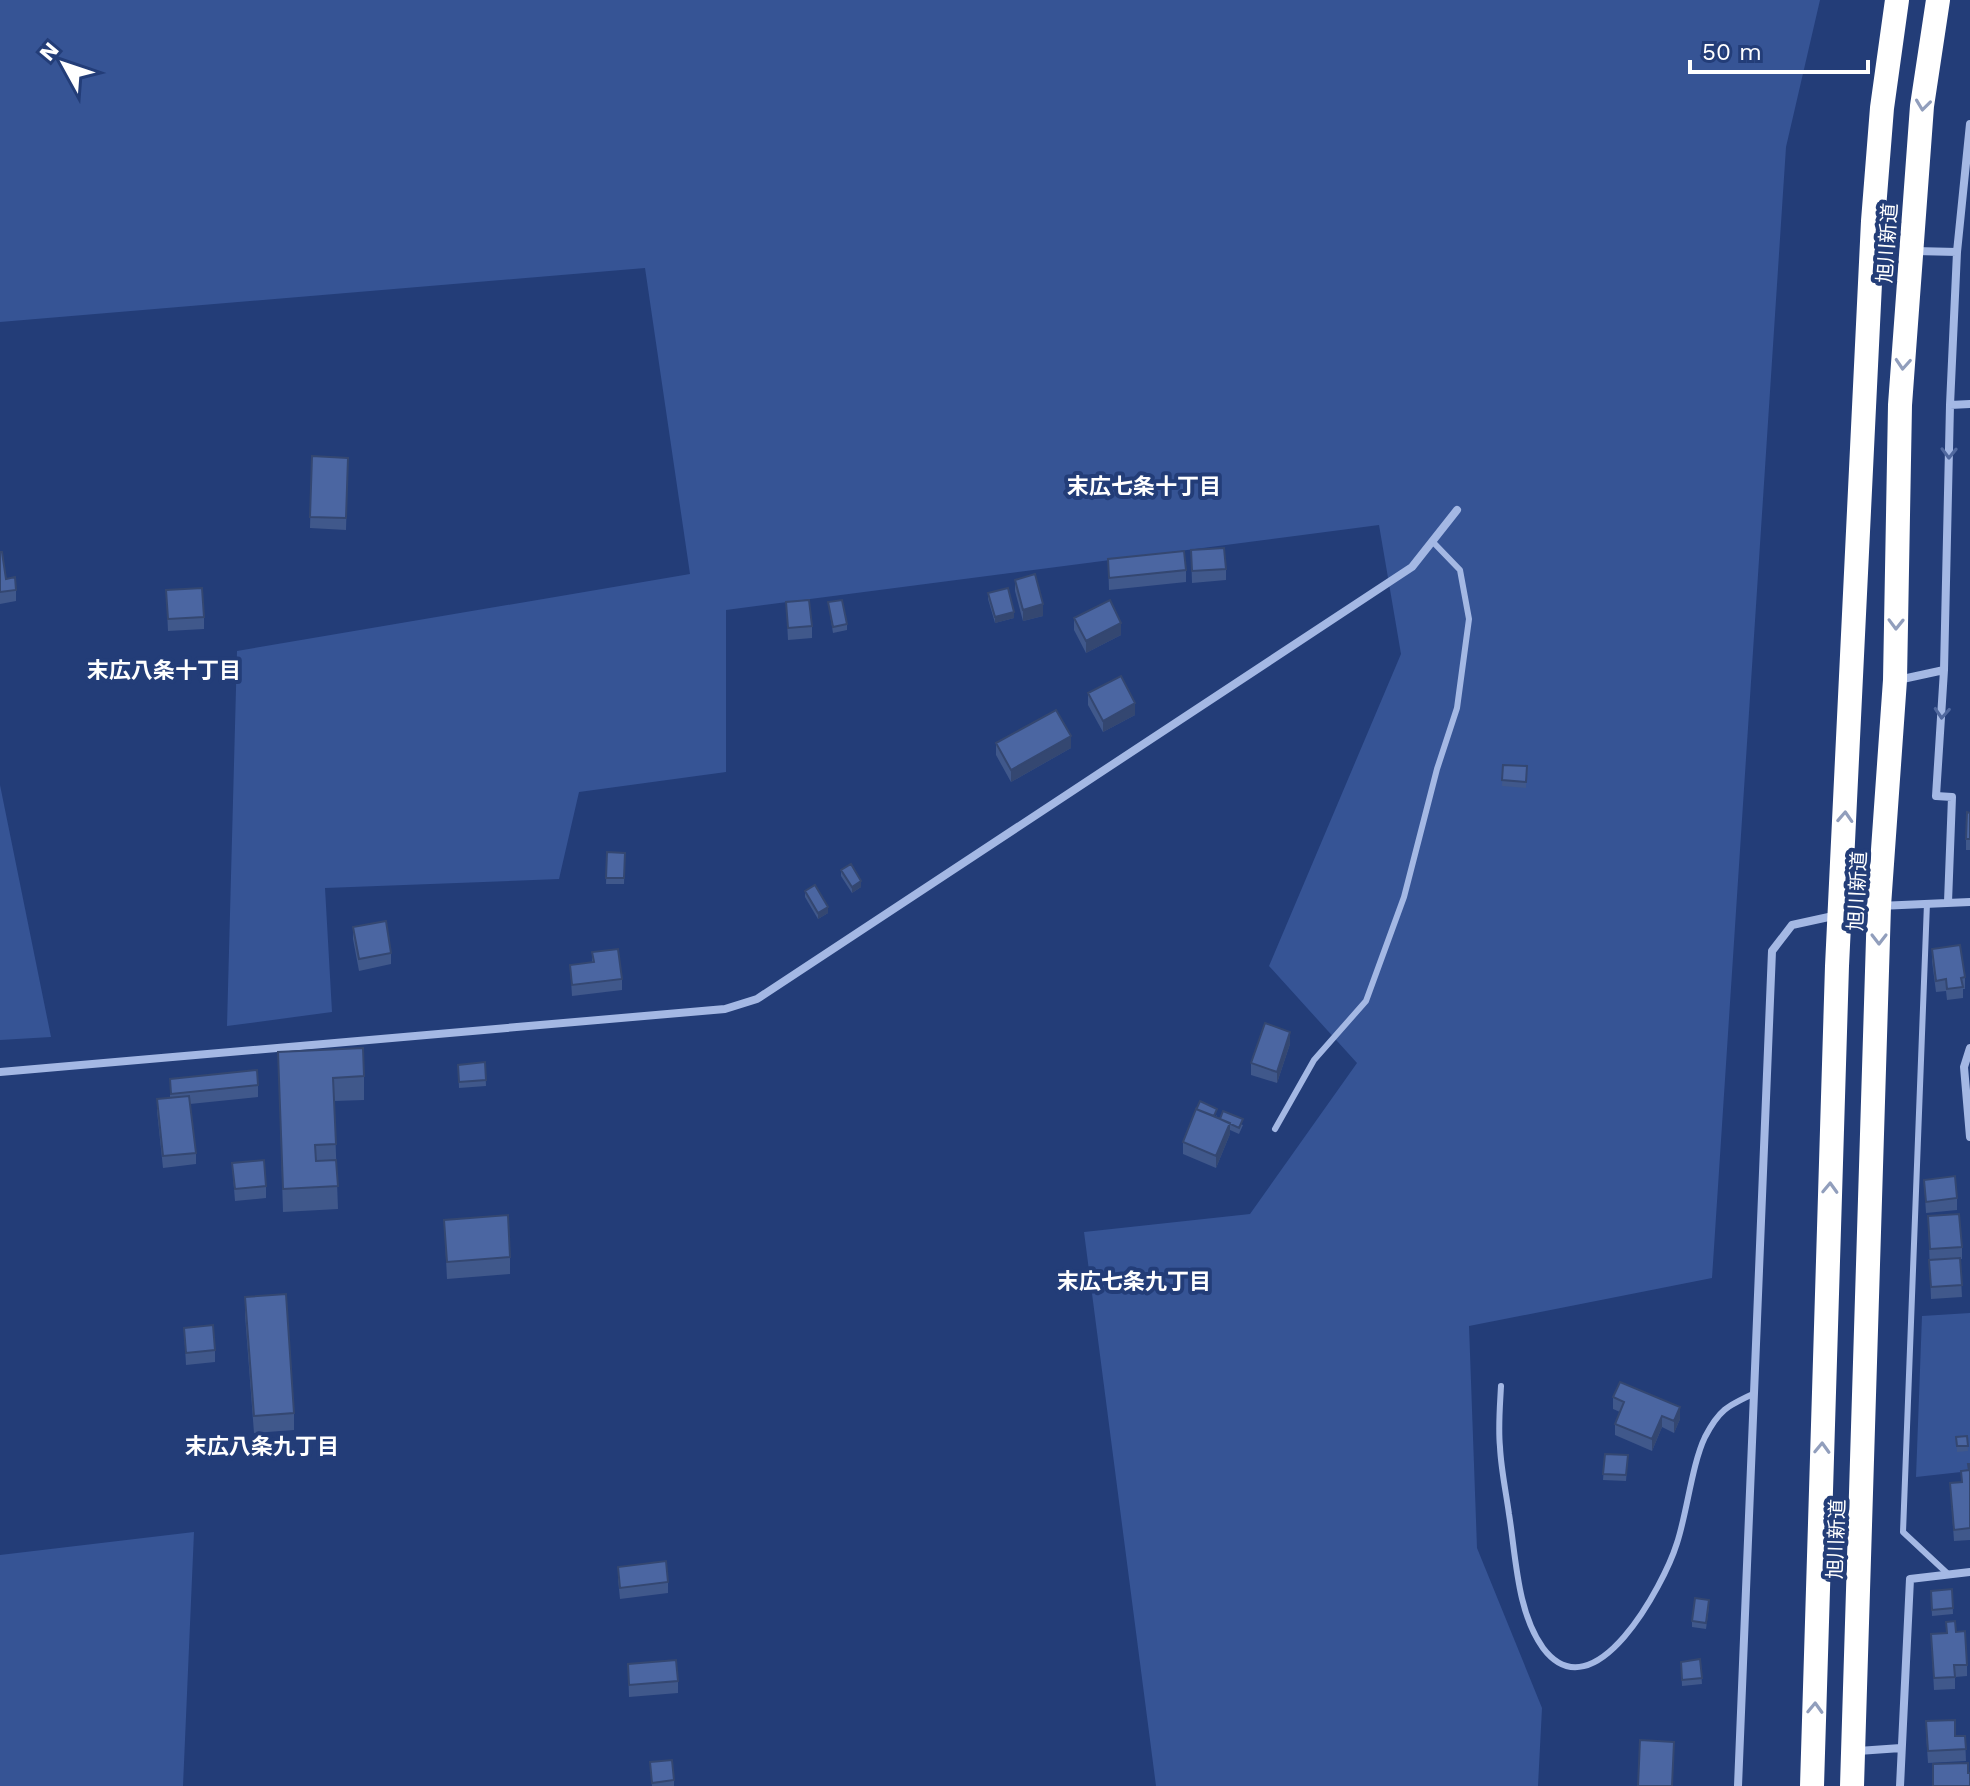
<svg xmlns="http://www.w3.org/2000/svg" width="1970" height="1786" viewBox="0 0 1970 1786" font-family="'Work Sans','Noto Sans JP',sans-serif">
<rect width="100%" height="100%" fill="#233d78"/>
<!-- green -->
<path fill="#365495" d="M0,0H1820L1786,147L1712,1278L1469,1326L1477,1548L1542,1708L1538,1786H1156L1084,1232L1250,1214L1357,1063L1269,966L1401,654L1379,525L726,610V772L579,792L559,879L325,888L332,1012L227,1026L237,651L690,574L645,268L0,322Z
M0,785L51,1037L0,1040Z
M1970,1313V1471L1916,1477L1922,1316Z
M194,1532L183,1786H0V1555Z"/>
<g fill="none" stroke-linecap="round" stroke-linejoin="round">
<!-- lane -->
<path stroke="#a4b8e4" stroke-width="6" d="M1927,903L1903,1532L1948,1574
M1275,1129L1314,1060L1366,1001L1404,897L1437,769L1457,708L1469,619L1460,570L1432,541
M1501,1386C1500,1406 1498,1427 1500,1447C1501,1469 1506,1492 1509,1514C1516,1557 1517,1612 1543,1648C1594,1716 1664,1585 1677,1543C1687,1513 1692,1464 1705,1437C1719,1410 1727,1406 1753,1394"/>
<!-- street -->
<path stroke="#a4b8e4" stroke-width="8" d="M1915,251L1957,252
M1950,405L1970,404
M1898,680L1944,670
M1948,902L1952,797L1936,796L1944,670L1950,405L1957,252L1970,124
M1970,1048L1964,1067L1970,1137
M0,1072L725,1009L757,999L1412,567L1457,510
M1858,1751L1901,1748
M1738,1786L1772,951L1792,925L1879,906L1970,902
M1900,1786L1910,1579L1970,1572"/>
<!-- highway -->
<path stroke="#fff" stroke-width="24" d="M1812,1786L1837,966L1873,221L1882,108L1897,0
M1852,1786L1879,906L1895,680L1900,405L1922,106L1938,0"/>
</g>
<!-- wall -->
<path fill="#40588b" d="M312,456L348,458L346,530L310,528Z
M1191,550L1226,569V580L1192,583Z
M0,552L6,579L16,590V601L0,604Z
M1108,559L1186,570V582L1109,590Z
M1015,580L1043,616L1023,621L1015,591Z
M166,590L204,617V629L168,631Z
M988,593L1014,618L995,623L988,599Z
M786,602L812,626V638L788,640Z
M828,602L847,624V630L833,633Z
M1074,618L1121,635L1086,653L1074,630Z
M1088,693L1135,715L1103,732L1088,705Z
M996,743L1071,748L1011,782L996,755Z
M1503,765L1527,766L1526,788L1502,786Z
M1970,813V850H1966V839Z
M607,852L625,853L624,884H606Z
M841,870L861,887L852,893L841,876Z
M805,891L828,913L818,919L805,897Z
M353,927L391,953V964L359,971L353,939Z
M1932,949L1965,977V989H1963V998L1947,1000L1946,991L1936,992L1932,961Z
M592,952L622,979V990L572,996L570,965L592,963Z
M1290,1044L1277,1083L1251,1075V1063Z
M278,1052L364,1076V1100L334,1101L338,1209L283,1212Z
M485,1062L486,1086L459,1088L458,1065Z
M170,1079L258,1085V1097L190,1104L196,1153V1164L163,1168L157,1111V1099L170,1098Z
M1217,1115L1216,1117L1243,1125L1239,1134L1230,1130V1134L1216,1168L1183,1154V1142Z
M232,1163L266,1186V1198L235,1201Z
M1924,1180L1957,1198V1210L1926,1213Z
M1928,1216L1962,1247V1259H1960L1962,1297L1931,1299Z
M444,1220L510,1257V1274L447,1279Z
M245,1297L294,1413V1430L254,1433L245,1315Z
M184,1328L215,1350V1362L186,1365Z
M1613,1397L1680,1419L1674,1433L1662,1427L1652,1451L1615,1435V1424L1620,1412L1613,1409Z
M1967,1436L1968,1451L1957,1452L1956,1437Z
M1605,1454L1628,1455L1626,1481L1603,1480Z
M1970,1464V1540L1954,1541L1950,1483L1961,1482V1471L1968,1470Z
M618,1567L668,1582V1593L620,1599L618,1579Z
M1952,1589L1953,1614L1932,1616L1931,1591Z
M1709,1606L1706,1629L1692,1627V1621Z
M1946,1622L1956,1632L1967,1665V1676L1955,1677V1689L1934,1690L1931,1634L1946,1633Z
M1700,1659L1702,1684L1682,1686L1681,1662Z
M628,1664L678,1681V1693L629,1697Z
M1926,1733L1955,1736H1965L1966,1761L1928,1763Z
M650,1762L674,1780V1786H652Z"/>
<!-- shaded-wall -->
<path fill="#344771" d="M1043,604V616L1023,621V610Z
M1014,612V618L995,623V617Z
M1121,623V635L1086,653V641Z
M1135,703V715L1103,732V721Z
M1071,736V748L1011,782V770Z
M861,881V887L852,893V887Z
M828,907V913L818,919V913Z
M1290,1032V1044L1277,1083V1072Z
M1230,1123V1134L1216,1168V1156Z
M1680,1407V1419L1674,1433V1421Z
M1662,1416V1427L1652,1451V1439Z"/>
<!-- building -->
<path fill="#4b66a2" stroke="#344771" stroke-width="2" d="M312,456L348,458L346,518L310,517Z
M1224,548L1226,569L1192,571L1191,550Z
M1184,551L1186,570L1109,578L1108,559Z
M0,552H2L6,579L15,577L16,590L0,592Z
M1035,574L1043,604L1023,610L1015,580Z
M202,588L204,617L168,619L166,590Z
M1008,588L1014,612L995,617L988,593Z
M809,600L812,626L788,628L786,602Z
M842,600L847,624L833,627L828,602Z
M1110,600L1121,623L1086,641L1074,618Z
M1121,676L1135,703L1103,721L1088,693Z
M1056,710L1071,736L1011,770L996,743Z
M1503,765L1527,766L1526,782L1502,780Z
M1967,812L1970,813V839H1966Z
M607,852L625,853L624,878H606Z
M851,864L861,881L852,887L841,870Z
M815,885L828,907L818,913L805,891Z
M386,921L391,953L359,959L353,927Z
M1960,945L1965,977L1961,978L1963,987L1947,989L1946,979L1936,981L1932,949Z
M618,949L622,979L572,985L570,965L594,962L592,952Z
M1265,1023L1290,1032L1277,1072L1251,1063Z
M363,1048L364,1076L333,1078L336,1144L315,1145L316,1161L336,1160L338,1186L283,1189L278,1052Z
M485,1062L486,1080L459,1082L458,1065Z
M257,1070L258,1085L171,1094L170,1079Z
M189,1096L196,1153L163,1156L157,1099Z
M1200,1101L1217,1109L1214,1116L1196,1109V1110Z
M1196,1109L1230,1123L1216,1156L1183,1142Z
M1223,1111L1243,1119L1239,1128L1220,1119Z
M264,1160L266,1186L235,1189L232,1163Z
M1955,1176L1957,1198L1926,1202L1924,1180Z
M1959,1214L1962,1247L1930,1249L1928,1216Z
M508,1215L510,1257L447,1262L444,1220Z
M1960,1258L1962,1285L1931,1287L1929,1260Z
M286,1294L294,1413L254,1416L245,1297Z
M213,1325L215,1350L186,1353L184,1328Z
M1620,1382L1680,1407L1674,1421L1662,1416L1652,1439L1615,1424L1624,1402L1613,1397Z
M1967,1436L1968,1446H1957L1956,1437Z
M1605,1454L1628,1455L1626,1475L1603,1474Z
M1968,1464H1970V1528L1954,1530L1950,1483L1962,1482L1961,1471L1969,1470Z
M666,1561L668,1582L620,1588L618,1567Z
M1952,1589L1953,1608L1932,1610L1931,1591Z
M1695,1598L1709,1600L1706,1623L1692,1621Z
M1955,1621L1956,1632L1965,1631L1967,1665H1954L1955,1677L1934,1678L1931,1634L1947,1633L1946,1622Z
M1700,1659L1702,1678L1682,1680L1681,1662Z
M676,1660L678,1681L629,1685L628,1664Z
M1955,1720V1736H1965L1966,1749L1928,1751L1926,1721Z
M1640,1740L1674,1742L1672,1786H1638Z
M672,1760L674,1780L652,1783L650,1762Z
M1968,1763V1773H1970V1786H1933V1764Z"/>
<!-- one-way arrows -->
<defs><path id="oneway-chevron" d="M-2-3.5L2.5 0L-2 3.5" fill="none" stroke-width="1.6" stroke-linecap="round" stroke-linejoin="round" transform="scale(2)"/></defs>
<g stroke="#919ebc">
<use href="#oneway-chevron" transform="translate(1923 105) rotate(97)"/>
<use href="#oneway-chevron" transform="translate(1903 364) rotate(94)"/>
<use href="#oneway-chevron" transform="translate(1896 624) rotate(91)"/>
<use href="#oneway-chevron" transform="translate(1845 817) rotate(-87)"/>
<use href="#oneway-chevron" transform="translate(1879 939) rotate(90)"/>
<use href="#oneway-chevron" transform="translate(1830 1188) rotate(-88)"/>
<use href="#oneway-chevron" transform="translate(1822 1448) rotate(-88)"/>
<use href="#oneway-chevron" transform="translate(1815 1708) rotate(-88)"/>
</g>
<g stroke="#50689e">
<use href="#oneway-chevron" transform="translate(1949 453) rotate(91)"/>
<use href="#oneway-chevron" transform="translate(1942 713) rotate(94)"/>
</g>
<g text-anchor="middle" stroke-width="8" stroke-linejoin="round" paint-order="stroke">
<!-- street labels -->
<g font-size="20" fill="#fff" stroke="#233d78">
<text transform="translate(1887 243) rotate(-86)" y="7">旭川新道</text>
<text transform="translate(1857 891) rotate(-87)" y="7">旭川新道</text>
<text transform="translate(1836 1539) rotate(-88)" y="7">旭川新道</text>
</g>
<!-- neighbourhood labels -->
<g font-size="22" font-weight="bold" fill="#fff" stroke="#233d78">
<text x="1144" y="494">末広七条十丁目</text>
<text x="164" y="678">末広八条十丁目</text>
<text x="1134" y="1289">末広七条九丁目</text>
<text x="262" y="1454">末広八条九丁目</text>
</g>
</g>
<!-- north arrow -->
<g transform="translate(64 64) rotate(310)" stroke="#233d78" stroke-width="6" paint-order="stroke">
<path d="M0-6L14 30L0 20L-14 30Z" fill="#ffffff"/>
<text y="-12" font-size="22" font-weight="bold" text-anchor="middle" fill="#ffffff">N</text>
</g>
<!-- scale -->
<path d="M1690 60v12h178v-12" fill="none" stroke="#ffffff" stroke-width="4"/>
<text x="1702" y="60" font-size="24" fill="#ffffff" stroke="#233d78" stroke-width="6" paint-order="stroke">50 m</text>
</svg>
